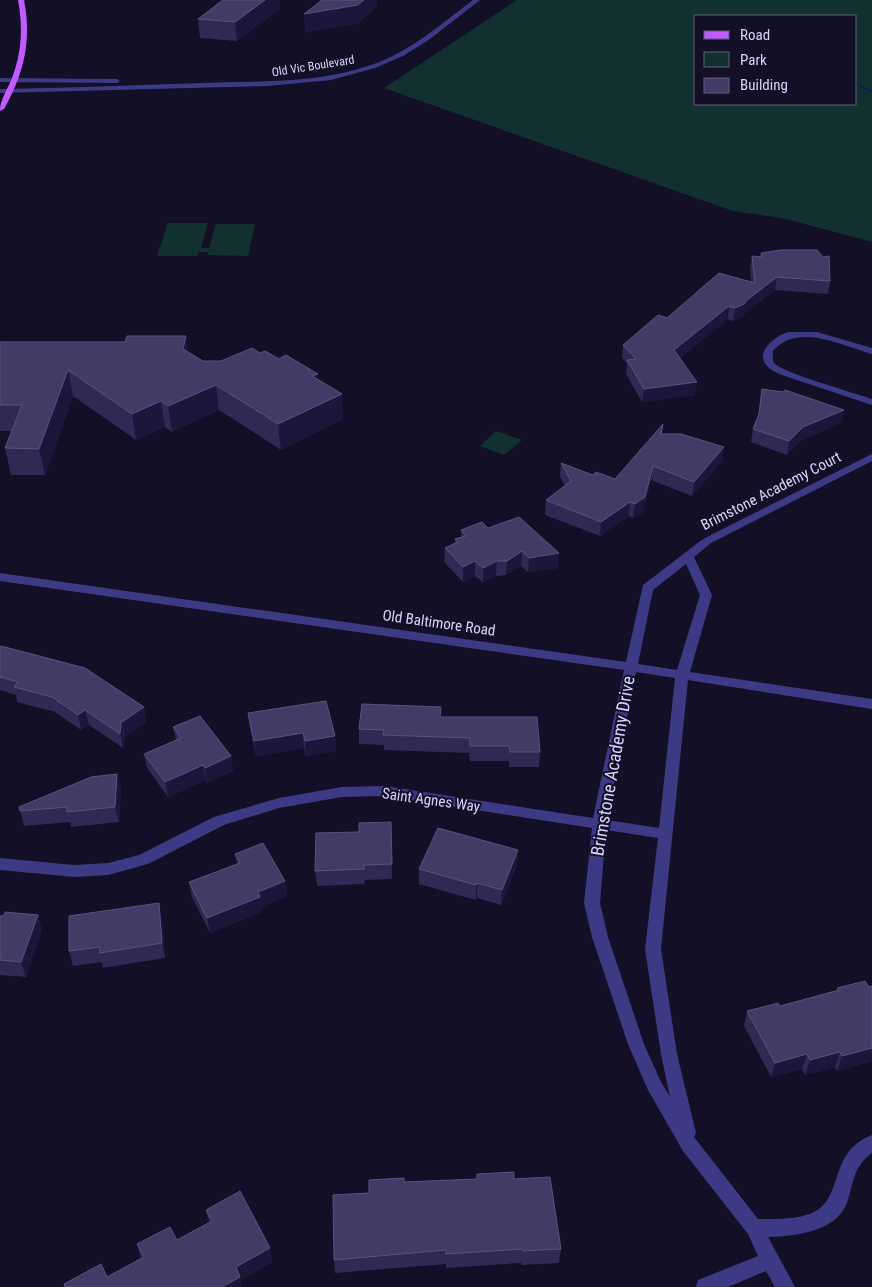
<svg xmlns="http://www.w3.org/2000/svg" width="872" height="1287" viewBox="0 0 872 1287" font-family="'Roboto Condensed',sans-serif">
<rect width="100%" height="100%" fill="#130f26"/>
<!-- green -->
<path fill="#12302f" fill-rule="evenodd" d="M517,0H872V242L782,218L733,211L384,88ZM696,16H856V104H696Z
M168,223H208L201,248H209L216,224H255L248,256L207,255L208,252H199L197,256H157Z
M496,431L522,440L504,455L480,446Z"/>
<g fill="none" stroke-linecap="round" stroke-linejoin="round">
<!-- stream -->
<path fill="#0c2248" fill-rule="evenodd" d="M856,83L872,90V93L856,85Z"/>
<!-- minor -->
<path fill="#3d3a85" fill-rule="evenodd" d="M473,0H480L430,39L403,56L375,68L331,80L268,86L0,93V89C67,88 134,85 202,83C258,81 317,84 371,65C410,52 441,24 473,0Z
M0,78L117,79L120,81L117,83L0,82Z
M788,332H817L872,348V354C842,346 798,322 773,351C773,355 772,360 774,363C783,373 855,393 872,399V405L782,375C777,373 771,370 768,367C753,353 775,336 788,332Z
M872,454V461L711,543L694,557L712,595L690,672L872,699V709L688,680L661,949L677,1054L696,1133L694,1137L758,1219C775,1219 796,1220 812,1213C845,1199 827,1152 872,1135V1153C854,1166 854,1180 848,1200C838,1232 796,1236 768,1237L795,1287H775L766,1271L728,1287H696L698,1280L758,1256L748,1234L683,1151L648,1090L628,1044L592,937L584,903L592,828L385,796L342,797L279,808L224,825L148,864L108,875L74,877L0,870V858L74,865L108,863L139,855L214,817L279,798L342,787L385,786L593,818L624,670L0,581V573L626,662L643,585L703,539ZM686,564L700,595L677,670L638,664L653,590ZM636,672L675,678L659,828L607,820ZM606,830L658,838L645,949L661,1054L670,1097L660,1080L644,1044L608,937L600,903Z"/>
<!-- major -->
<path fill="#c25bff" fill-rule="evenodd" d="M18,0H24C32,40 24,74 4,109L0,111C0,99 8,89 12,78C22,52 23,27 18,0Z"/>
</g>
<!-- wall -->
<path fill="#312854" d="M223,0H279L280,9L237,41L200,38L198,19Z
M761,253L830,281L828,294L775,290L745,313L742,317L733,321L728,319L680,358L695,395L642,402L626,374L627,363L622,358L623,345L667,318L751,282L750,268L752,256H760Z
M0,342L188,352L203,361H221L260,353L318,380L343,419L281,450L219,410L172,432L165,427L136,440L73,396L45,475H11L5,448L12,431H0Z
M762,389L841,423L800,441L787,455L751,442L753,429L758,417Z
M663,424L662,434L722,461L692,496L651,480L643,512L633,518L629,516L600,536L545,515L546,500L565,486L560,477L561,463L593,475L615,479Z
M488,528L558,568L528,572L521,566L506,575L496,576L483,582L475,576L463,582L444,562L445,548L455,543V539L461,537V530Z
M0,647L144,707L146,722L125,737L124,736L123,748L89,725L81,730L55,712L17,702L16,695L0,690Z
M248,713L335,736L336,751L306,756L304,748L256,756L250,728Z
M441,717L540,752L539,767H509V761H470L469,753L384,750V745L359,744V729Z
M173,727L231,756L233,771L207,783L206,780L168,797L147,768L144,754L176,740Z
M117,774L121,789L119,822L71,827L70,822L24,826L19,807Z
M391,822L392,879L365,880L364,884L317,886L315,871L359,832Z
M235,854L285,881L287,896L261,907L262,912L210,933L192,897L189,882L237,864Z
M517,865L501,905L477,898L476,900L419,884V869Z
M38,915L42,930L26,977L0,975V916Z
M162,918L165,958L103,968L102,962L73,966L69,951Z
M872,986V1061L837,1071L835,1067L805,1075L802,1069L771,1077L744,1026L747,1011L780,1006L836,991L837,988Z
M477,1174L514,1179L561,1249L559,1263L522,1265L521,1263L446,1268V1264L335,1273L334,1260L369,1193L404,1182L476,1179Z
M206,1210L270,1248L272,1262L241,1280L107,1277L141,1258L137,1244L177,1240L209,1222Z"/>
<!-- shaded-wall -->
<path fill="#1d163a" d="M265,0H279L280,9L237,41L235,22Z
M364,0H377V7L358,24L305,33L304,14Z
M777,277L775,290L745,313L742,317L733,321L735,308Z
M729,306L728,319L672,364L674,350Z
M186,336L190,361L183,349Z
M68,370L73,396L45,475L39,449Z
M318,374L319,399L312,376Z
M697,382L695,395L642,402L644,389Z
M216,385L219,410L172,432L168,406Z
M342,394L343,419L281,450L278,424Z
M161,401L165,427L136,440L132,414Z
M844,410L841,423L800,441L787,455L789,441L803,427Z
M724,447L722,461L692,496L694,482Z
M653,466L651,480L643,512L633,518L635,504Z
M630,502L629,516L600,536L601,522Z
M522,551L521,566L506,575L507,561Z
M559,553L558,568L528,572L529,558Z
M475,561V576L463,582V567Z
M497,561L496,576L483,582V568Z
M144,707L146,722L125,737L122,722Z
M85,710L89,725L81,730L78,715Z
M121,721L124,736L123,748L120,734Z
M303,733L304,748L256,756L254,741Z
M335,736L336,751L306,756L305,741Z
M231,756L233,771L207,783L205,768Z
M203,765L206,780L168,797L165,782Z
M117,774L121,789L119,822L115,807Z
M518,850L517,865L501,905L502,890Z
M285,881L287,896L261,907L262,912L210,933L207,918L258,892Z
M477,883V898L476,900V885Z
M159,903L162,918L165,958L162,943Z
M38,915L42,930L26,977L21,962Z
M872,1048V1061L837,1071L842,1056Z
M840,1052L835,1067L805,1075L810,1060Z
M807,1054L802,1069L771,1077L775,1063Z
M270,1248L272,1262L241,1280L242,1287H222L236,1267Z"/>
<!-- building -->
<path fill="#433a66" stroke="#5a527e" d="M223,0H265L235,22L198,19Z
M322,0H364L358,5L304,14Z
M781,250H817L823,257L829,256L830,281L777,277L747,300L744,304L735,308L729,306L674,350L697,382L644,389L627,360L636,359L623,345L658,315L667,318L719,273L755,283L752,256L762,257L761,253Z
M127,336H186L183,349L203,361H221L252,348L260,353L265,351L279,359L286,355L318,374L312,376L342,394L278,424L216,385L168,406L161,401L132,414L68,370L39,449L5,448L22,405H0V342H125Z
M762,389L783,392L785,390L844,410L803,427L789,441L753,429L759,414Z
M663,424L661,434H681L724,447L694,482L653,466L645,497L635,504L630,502L601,522L546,500L571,481L561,463L593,475L596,472L615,479Z
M519,517L559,553L529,558L522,551L507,561H497L483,568L475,561L463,567L445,548L458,542L455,539L466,536L461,530L482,522L488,528Z
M1,646L85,668L144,707L122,722L121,721L120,734L85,710L78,715L52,697L14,687L18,682L0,677V647Z
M326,701L335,736L305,741L303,733L254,741L248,713Z
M362,704L441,707L440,717H537L540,752H510L509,746H470V738L383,735L384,730L359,729Z
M200,716L231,756L205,768L203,765L165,782L144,754L181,738L173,727Z
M117,774L115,807L67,812V807L20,811L19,807L91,777Z
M391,822L392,864L364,865V869L315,871L316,833L359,832V823Z
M438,828L518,850L502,890L477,883L476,885L419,869Z
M263,843L285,881L258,892L260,897L207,918L189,882L240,863L235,854Z
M159,903L162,943L100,953V947L69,951V916Z
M5,912L38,915L21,962L0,960V916H4Z
M865,981L869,987L872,986V1048L842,1056L840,1052L810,1060L807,1054L775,1063L747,1011L778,1003L780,1006L839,990L837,988Z
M514,1172V1179L550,1177L561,1249L523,1251V1249L446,1254V1250L334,1260L333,1195L369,1193V1180L404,1178V1182L477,1179V1174Z
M240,1191L270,1248L236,1267L240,1277L222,1287H65L64,1284L101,1264L107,1277L144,1257L137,1244L170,1227L177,1240L212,1221L206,1210Z"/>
<g text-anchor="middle" stroke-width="4" stroke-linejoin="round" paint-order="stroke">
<!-- far-street labels -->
<g font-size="12" fill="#d9d4ff" stroke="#130f26">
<text transform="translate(313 66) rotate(-9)" y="4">Old Vic Boulevard</text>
</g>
<!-- street labels -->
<g font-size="15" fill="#d9d4ff" stroke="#130f26">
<text transform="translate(771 491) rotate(-27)" y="5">Brimstone Academy Court</text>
<text transform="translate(439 623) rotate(8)" y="5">Old Baltimore Road</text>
<text transform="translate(431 800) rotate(8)" y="5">Saint Agnes Way</text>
</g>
<!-- near-street labels -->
<g font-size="18" fill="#d9d4ff" stroke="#130f26">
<text transform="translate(613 766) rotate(-80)" y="6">Brimstone Academy Drive</text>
</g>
</g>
<!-- legend -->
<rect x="694" y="15" width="162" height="90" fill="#130f26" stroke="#625e7d"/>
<rect x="704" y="31" width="25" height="8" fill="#c25bff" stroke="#625e7d"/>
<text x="740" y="40" font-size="15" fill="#d9d4ff">Road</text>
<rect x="704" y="52" width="25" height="15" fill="#12302f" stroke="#625e7d"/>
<text x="740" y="65" font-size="15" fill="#d9d4ff">Park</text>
<rect x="704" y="78" width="25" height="15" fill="#433a66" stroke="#625e7d"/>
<text x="740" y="90" font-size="15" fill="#d9d4ff">Building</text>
</svg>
